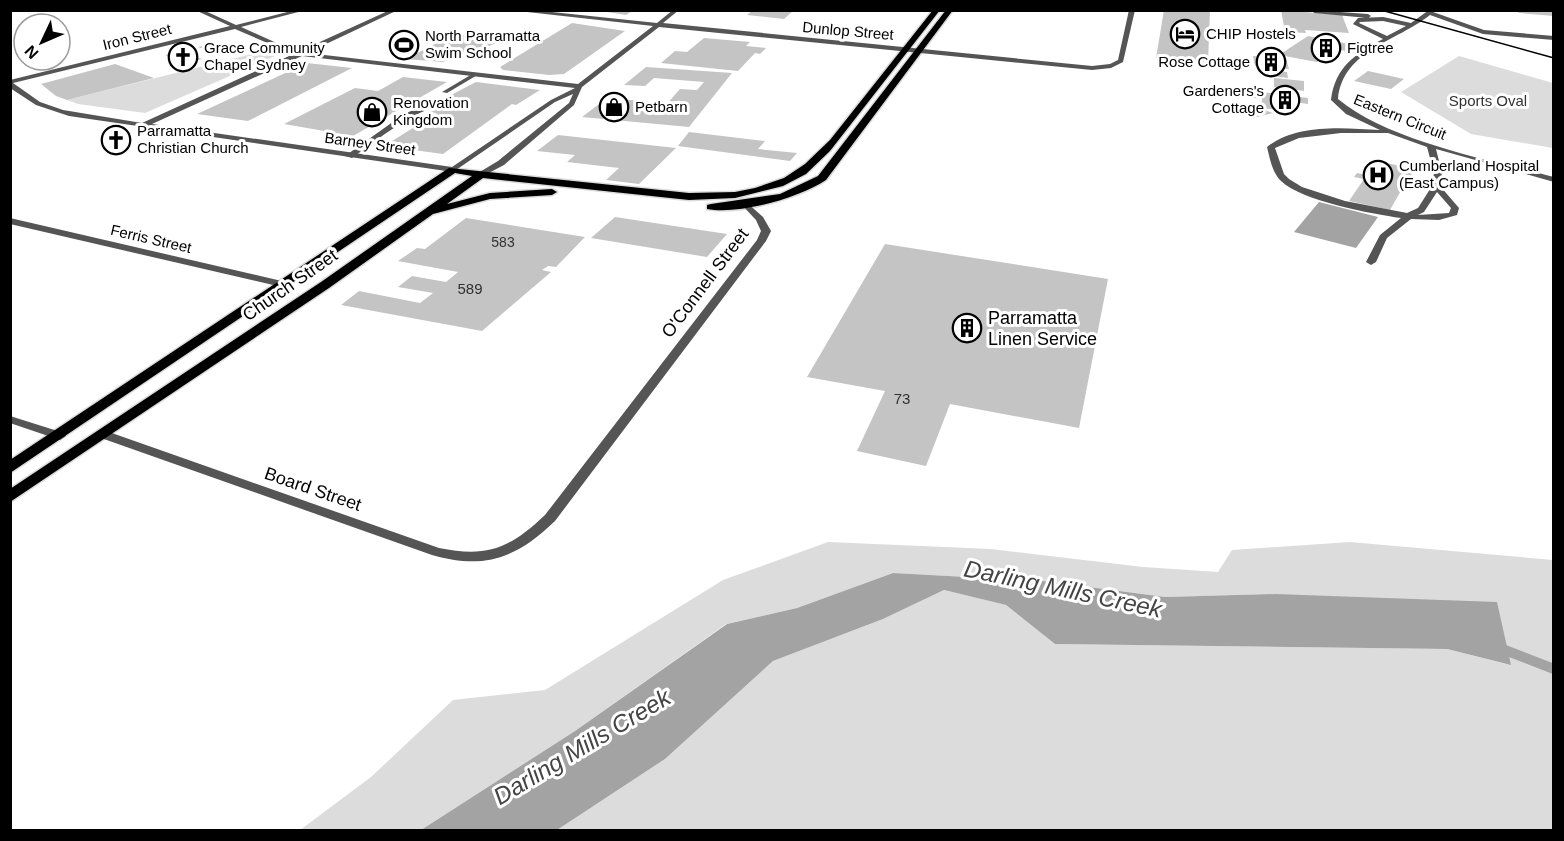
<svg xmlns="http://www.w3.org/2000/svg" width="1564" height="841" viewBox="0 0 1564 841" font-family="Helvetica,sans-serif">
<rect width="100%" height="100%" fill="#fff"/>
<!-- green -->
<path fill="#dcdcdc" d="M292,44L298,46L145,113L78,104L67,100Z
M1459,56L1553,83V148L1471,134L1401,92Z
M828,542L991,549L1143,567L1218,572L1232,550L1350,542L1553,560V830H557L665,759L773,661L883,619L944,590L1006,605L1055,644L1447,649L1510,665L1275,594L1165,597L1043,581L893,573L797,608L726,624L575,731L421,830H300L371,777L453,700L545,690L723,580Z"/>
<!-- water -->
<path fill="#a3a3a3" d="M1319,202L1378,217L1356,248L1294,232Z
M893,573L1043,581L1165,597L1275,594L1497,602L1511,665L1447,649L1055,644L1006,605L944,590L883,619L773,661L665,759L557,830H421L575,731L727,624L797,608Z"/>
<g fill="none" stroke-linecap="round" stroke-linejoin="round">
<!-- stream -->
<path stroke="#a3a3a3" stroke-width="10" d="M1497,647L1554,669"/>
</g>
<!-- building -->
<path fill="#c4c4c4" d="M594,10H634L626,15Z
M753,10H787L793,11L784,19L747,15Z
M1164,10H1210L1208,63L1156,58Z
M1281,10L1342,15L1349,33L1305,30L1306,33L1285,32Z
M1516,10H1554V16L1519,13Z
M572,23L625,31L564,74L549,75L503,70L500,67Z
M454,34L505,40L481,49L470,50L443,62L406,59Z
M1308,36L1364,47L1355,53L1336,49L1317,62L1279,55Z
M704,38L750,42L746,46L766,48L760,54L755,53L738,71L661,63L675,51L687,52Z
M214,43L231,49L215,53L198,47Z
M180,51L202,59L186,63L165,55Z
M1253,56L1286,58L1289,69L1255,66Z
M307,63L352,68L248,121L197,114Z
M115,64L154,78L67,100L56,96L41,84Z
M646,67L732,73L689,127L582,117L607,98L652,102L665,106L680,89L697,90L704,82L654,78L645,86L624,85Z
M1263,70L1287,72L1288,78L1263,75Z
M1368,71L1404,79L1391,89L1354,81Z
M403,77L447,82L353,136L284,124L355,88L378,91Z
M1274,78L1304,81V91L1274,87Z
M476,82L540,90L516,105L512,104L443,154L384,146L437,113L428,112L440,106H446L459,98L449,96Z
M1247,90L1308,98V104L1288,101V111L1261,108L1262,99L1246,97Z
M1254,106L1273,113L1253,118L1234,110Z
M689,132L765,141L758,149L797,153L790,161L678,146Z
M558,135L676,148L639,184L606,180L619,168L567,162L575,155L537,151Z
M1377,161L1415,169L1406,184L1418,186L1415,190L1403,187L1390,210L1349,201L1364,179L1354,177L1357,173L1367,175Z
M615,217L727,234L707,257L591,238Z
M466,218L585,237L556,267L548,266L542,270L551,272L482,331L341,305L359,291L420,303L433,293L398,287L412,276L446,282L458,272L398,261L417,248L425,249Z
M885,244L1108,279L1079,428L950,404L926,466L857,451L885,391L807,377Z"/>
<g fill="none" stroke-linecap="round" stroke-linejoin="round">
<!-- primary casing -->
<g stroke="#dbdbdb" stroke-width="3">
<path id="primary" d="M933,10H940L830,151L806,174L783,186L735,198L689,200L483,178L447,204L490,193L552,189L557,192L552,195L490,199L433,214L329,288L10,502V489L321,282L472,176L455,173L10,473V460L449,168L689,193L735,192L755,188L784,178L805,164L830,140Z
M946,10H953L826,180C799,198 739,215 707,209V205L711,204L780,194L818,176Z"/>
</g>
<!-- service -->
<path fill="#555" fill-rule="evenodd" d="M1312,10L1368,14L1371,16L1368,18L1314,13Z
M1429,10H1435L1433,12L1484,30L1554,36V40L1483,34L1430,15C1396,42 1343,50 1338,99C1388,141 1490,160 1554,177V182L1436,149L1442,173L1440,186L1459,208L1457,215L1439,220L1411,219L1387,238L1376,262L1371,265L1366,262L1380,235L1401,218C1372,214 1302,201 1281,181C1272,172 1270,159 1267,147C1297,123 1344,128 1380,130L1346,114L1331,100C1335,67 1355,54 1383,39L1353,24L1358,18L1383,17L1411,23ZM1383,21L1406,26L1387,36L1359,23L1360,22ZM1341,133H1388L1427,147L1434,173L1432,186L1418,208L1407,213L1345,201L1302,187L1289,179L1284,174L1275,148L1299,138ZM1437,192L1451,208L1449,213L1418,215L1424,212Z
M474,73L479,74L447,93L442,92Z
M446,100L449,102L448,103C410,112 383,136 352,158L345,156L404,114L430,103Z"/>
<!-- minor -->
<path fill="#555" fill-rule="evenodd" d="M195,10H203L236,25L295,10H306L241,27L281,45L279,48L235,29L13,83L40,102L63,110L142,123L390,10H398L307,53L578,84L653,26L509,10H533L657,23L673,10H679L663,23L1092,66L1110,64L1118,60L1129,10H1135L1123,62L1111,68L1092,70L659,27L582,87L574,105L504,165L481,177L477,175L478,173L498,161L569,103L573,94L555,102L453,172L69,116L36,105L10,88V80L230,26ZM302,56L575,88L551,100L452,167L152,124Z
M745,201L763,217L771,231L766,241L555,521C517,558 484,570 432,555L101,438L99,435L101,432H109L439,548C488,558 510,548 545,515L757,240L761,231L756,220L741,204Z
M10,218L286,282L291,285L286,288L10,224Z
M10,416L64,433L66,436L60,440L10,423Z"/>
<!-- primary -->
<use href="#primary" fill="#000" fill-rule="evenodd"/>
<!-- tram -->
<path stroke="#000" stroke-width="1.5" d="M1381,10L1554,58"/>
</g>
<!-- icons -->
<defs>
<g id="hotel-ring" transform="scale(1.5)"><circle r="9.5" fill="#fff" stroke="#000" stroke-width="1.5"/><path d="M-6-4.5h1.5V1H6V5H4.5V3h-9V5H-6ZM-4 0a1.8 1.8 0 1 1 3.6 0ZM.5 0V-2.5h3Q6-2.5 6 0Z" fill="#000"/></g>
<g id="stadium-ring" transform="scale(1.5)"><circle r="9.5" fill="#fff" stroke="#000" stroke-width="1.5"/><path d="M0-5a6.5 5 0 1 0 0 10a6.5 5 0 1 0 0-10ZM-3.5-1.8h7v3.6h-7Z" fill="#000"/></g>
<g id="building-ring" transform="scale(1.5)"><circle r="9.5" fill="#fff" stroke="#000" stroke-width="1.5"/><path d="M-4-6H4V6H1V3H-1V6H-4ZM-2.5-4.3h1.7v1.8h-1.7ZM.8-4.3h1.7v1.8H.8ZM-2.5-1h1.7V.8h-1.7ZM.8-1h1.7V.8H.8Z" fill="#000"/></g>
<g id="church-ring" transform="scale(1.5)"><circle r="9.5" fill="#fff" stroke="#000" stroke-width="1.5"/><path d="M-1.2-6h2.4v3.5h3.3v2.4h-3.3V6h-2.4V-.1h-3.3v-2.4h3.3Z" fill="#000"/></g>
<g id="shop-ring" transform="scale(1.5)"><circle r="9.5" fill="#fff" stroke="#000" stroke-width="1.5"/><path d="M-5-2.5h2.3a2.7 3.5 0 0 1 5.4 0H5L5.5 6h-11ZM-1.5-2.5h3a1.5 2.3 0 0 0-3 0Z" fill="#000"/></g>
<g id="hospital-ring" transform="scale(1.5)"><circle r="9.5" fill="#fff" stroke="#000" stroke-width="1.5"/><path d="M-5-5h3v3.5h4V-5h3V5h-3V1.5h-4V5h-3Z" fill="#000"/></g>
</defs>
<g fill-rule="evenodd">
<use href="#hotel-ring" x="1185" y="34"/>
<use href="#stadium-ring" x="404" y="45"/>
<use href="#building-ring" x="1326" y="48"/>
<use href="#church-ring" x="183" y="57"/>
<use href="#building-ring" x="1271" y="62"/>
<use href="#building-ring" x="1285" y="100"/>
<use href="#shop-ring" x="614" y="107"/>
<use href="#shop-ring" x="372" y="112"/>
<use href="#church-ring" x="116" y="140"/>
<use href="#hospital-ring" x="1378" y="175"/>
<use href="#building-ring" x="967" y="328"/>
</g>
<g text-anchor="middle" stroke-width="6" stroke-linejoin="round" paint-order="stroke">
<!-- far-number labels -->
<g font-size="14" fill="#313131">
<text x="503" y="247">583</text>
</g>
<!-- far-street labels -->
<g font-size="15" fill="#000" stroke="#fff">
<text transform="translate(848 31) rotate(5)" y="5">Dunlop Street</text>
<text transform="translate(137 37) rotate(-14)" y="5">Iron Street</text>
<text transform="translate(1400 117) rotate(22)" y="5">Eastern Circuit</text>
<text transform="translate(370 144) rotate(8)" y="5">Barney Street</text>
<text transform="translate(151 239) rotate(13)" y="5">Ferris Street</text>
</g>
<!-- far-poi labels -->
<g font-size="15" fill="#000" stroke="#fff" text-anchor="start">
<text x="1206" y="39">CHIP Hostels</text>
<text x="425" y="41">North Parramatta<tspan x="425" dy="17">Swim School</tspan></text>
<text x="204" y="53">Grace Community<tspan x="204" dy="17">Chapel Sydney</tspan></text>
<text x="1347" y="53">Figtree</text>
<text x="1250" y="67" text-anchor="end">Rose Cottage</text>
<text x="1264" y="96" text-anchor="end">Gardeners's<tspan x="1264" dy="17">Cottage</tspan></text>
<text x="393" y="108">Renovation<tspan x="393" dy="17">Kingdom</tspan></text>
<text x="635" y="112">Petbarn</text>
<text x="137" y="136">Parramatta<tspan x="137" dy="17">Christian Church</tspan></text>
<text x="1399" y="171">Cumberland Hospital<tspan x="1399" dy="17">(East Campus)</tspan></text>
</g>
<!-- far-park labels -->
<g font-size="15" fill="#333" stroke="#fff">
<text x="1488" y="106">Sports Oval</text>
</g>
<!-- number labels -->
<g font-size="15" fill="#313131">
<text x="470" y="294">589</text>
<text x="902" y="404">73</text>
</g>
<!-- street labels -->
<g font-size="18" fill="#000" stroke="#fff">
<text transform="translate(705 283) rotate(-53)" y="6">O'Connell Street</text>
<text transform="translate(290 285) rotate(-35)" y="6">Church Street</text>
<text transform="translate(313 489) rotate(19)" y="6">Board Street</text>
</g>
<!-- poi labels -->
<g font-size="18" fill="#000" stroke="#fff" text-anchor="start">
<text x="988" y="324">Parramatta<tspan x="988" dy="21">Linen Service</tspan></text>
</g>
<!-- near-water labels -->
<g font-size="24" font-style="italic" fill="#444" stroke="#fff">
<text transform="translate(1063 589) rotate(12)" y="8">Darling Mills Creek</text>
<text transform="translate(582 747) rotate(-31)" y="8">Darling Mills Creek</text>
</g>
</g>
<!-- border -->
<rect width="1564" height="841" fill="none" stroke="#000000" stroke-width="24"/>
<!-- north arrow -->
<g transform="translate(42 42) rotate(226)"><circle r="28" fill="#ffffff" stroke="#999999" stroke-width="1.5"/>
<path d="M0-4.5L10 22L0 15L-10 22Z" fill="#000000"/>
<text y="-9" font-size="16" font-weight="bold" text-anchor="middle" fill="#000000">N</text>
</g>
</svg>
